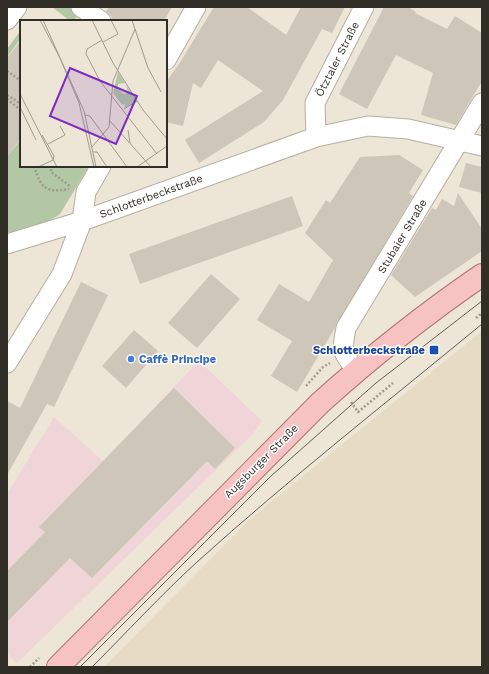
<svg xmlns="http://www.w3.org/2000/svg" width="489" height="674" viewBox="0 0 489 674" font-family="'Work Sans',sans-serif">
<rect width="100%" height="100%" fill="#ede5d6"/>
<!-- commercial -->
<path fill="#efd5d8" d="M199,361L262,421L252,435L17,663L7,653V494L54,417L103,461Z"/>
<!-- built -->
<path fill="#e6dbc5" d="M482,331V667H104L250,519Z"/>
<!-- green -->
<path fill="#b2c7a4" d="M52,7H78L97,21H82L77,17L73,21H70Z
M21,30V38L7,57V49Z
M21,139V166H89L60,214L49,221L7,237V157Z"/>
<!-- building -->
<path fill="#cec6b8" d="M109,7H172L164,21H112L111,16L106,11Z
M214,7H247L286,35L301,7H345L332,33L322,29L283,100L264,122L199,163L185,140L263,91L218,60L201,88L193,83L183,126L166,122V82L179,64Z
M384,7H408L416,12L415,13L447,29L455,16L482,33V81L456,125L421,115L433,73L396,55L367,109L339,94Z
M21,40V138L7,157V58Z
M399,155L423,170L409,193L413,196L297,392L271,376L292,341L257,320L279,284L309,302L333,260L305,233L326,200L330,203L360,157Z
M466,163L482,167V193L459,187Z
M458,193L482,229V251L415,297L391,275L432,208L436,210L442,199L454,206Z
M292,196L303,226L140,284L129,254Z
M211,274L240,299L197,348L168,323Z
M81,282L108,295L54,407L47,404L7,475V401L20,408Z
M134,330L158,351L126,388L102,366Z
M174,388L235,448L215,469L207,461L92,578L70,558L7,622V571L45,532L39,527Z"/>
<g fill="none" stroke-linecap="round" stroke-linejoin="round">
<!-- minor casing -->
<g stroke="#b7afa1" stroke-width="21">
<path id="minor" d="M81,7L101,21
M7,20L17,7
M166,60L196,7
M316,137L315,103L364,7
M7,244L82,221L316,137L368,126L408,129L482,146
M7,363L62,274L82,221L86,192L101,166
M356,370C341,351 342,351 346,328L482,103"/>
</g>
<!-- major casing -->
<g stroke="#ae7472" stroke-width="24">
<path id="major" d="M58,667L320,403C371,357 425,314 482,275"/>
</g>
<!-- path -->
<path stroke="#a09a8f" stroke-width="2.5" stroke-dasharray="2 2" stroke-linecap="butt" d="M7,71L21,81
M7,95L21,104
M7,99L21,110
M34,166C41,188 45,193 69,189
M51,169V172L70,186
M476,318L482,313
M306,386L323,367L330,363
M351,402L358,412L393,383
M30,667L39,658"/>
<!-- minor -->
<use href="#minor" stroke="#fff" stroke-width="19"/>
<!-- major -->
<use href="#major" stroke="#f7c2c2" stroke-width="22"/>
<!-- tram -->
<path stroke="#645f57" stroke-width="1" d="M80,667L271,476L376,383L482,301
M92,667C127,632 161,595 197,562C289,479 386,403 482,324"/>
</g>
<!-- markers -->
<rect fill="#1a4fb4" stroke="#fff" stroke-width="1.5" x="429" y="345" width="10" height="10" rx="2"/>
<circle fill="#3f7fe0" stroke="#fff" stroke-width="1.5" cx="131" cy="359" r="4"/>
<g text-anchor="middle" stroke-width="3" stroke-linejoin="round" paint-order="stroke">
<!-- street labels -->
<g font-size="11" fill="#312e28" stroke="#fff">
<text transform="translate(337 59) rotate(-63)" y="4">Ötztaler Straße</text>
<text transform="translate(151 196) rotate(-20)" y="4">Schlotterbeckstraße</text>
<text transform="translate(402 236) rotate(-59)" y="4">Stubaier Straße</text>
<text transform="translate(261 461) rotate(-45)" y="4">Augsburger Straße</text>
</g>
<!-- transit labels -->
<g font-size="11" font-weight="bold" fill="#164399" stroke="#fff" text-anchor="end">
<text x="425" y="354">Schlotterbeckstraße</text>
</g>
<!-- shop labels -->
<g font-size="11" font-weight="bold" fill="#366cbe" stroke="#fff" text-anchor="start">
<text x="139" y="363">Caffè Principe</text>
</g>
</g>
<!-- overview -->
<g transform="translate(20 20)">
<rect width="147" height="147" fill="#ede5d6"/>
<path d="M98,52L105,63L98,64V69L104,74L108,72L106,65L117,81L104,88L105,84L102,85L93,73Z" fill="#b2c7a4"/>
<path fill="none" stroke="#a29c90" stroke-width="1" d="M20,0L40,38L59,83L74,147M23,0L64,91L76,147M72,0L93,43L123,90L147,119M112,0L128,48L141,72M82,20L67,29L66,34L80,61L137,134M83,22L98,14L91,0M0,74L37,147M0,87L16,120M104,89L117,81M65,95L70,96L107,147M90,101L131,147M108,110L110,123M28,124L45,115L40,106M72,127L89,107L93,61L115,9M73,132H77L87,147M18,147L33,140L34,136L22,115M117,147L147,126"/>
<path fill="#7b2cbf" fill-opacity="0.15" stroke="#7b2cbf" stroke-width="2" d="M50,48L117,76L96,124L30,96Z"/>
<rect width="147" height="147" fill="none" stroke="#312e28" stroke-width="2"/>
</g>
<!-- border -->
<rect width="489" height="674" fill="none" stroke="#312e28" stroke-width="16"/>
</svg>
